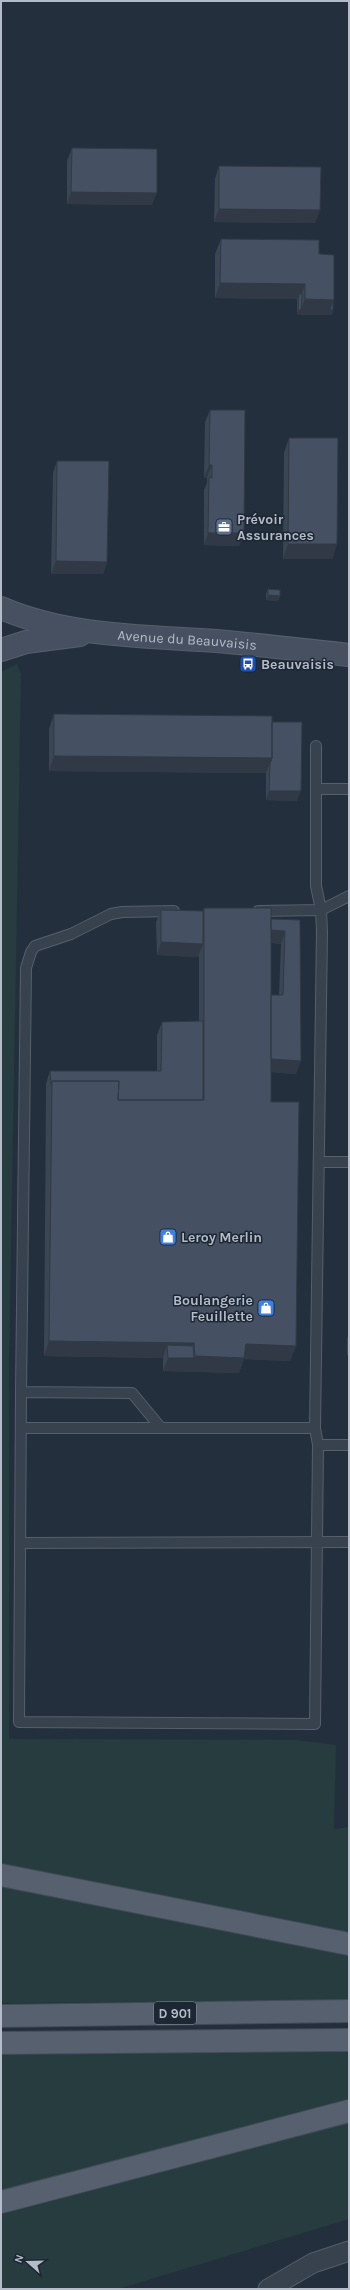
<svg xmlns="http://www.w3.org/2000/svg" width="350" height="2290" viewBox="0 0 350 2290" font-family="Karla,sans-serif">
<rect width="100%" height="100%" fill="#242f3e"/>
<!-- grass -->
<path fill="#263c3f" d="M17,664L21,674L9,1362V1739L296,1740L336,1745L334,1829L349,1827V1935L1,1870V672Z
M1,1885L349,1951V2000L1,2003Z
M349,2050V2104L1,2196V2055Z
M349,2118V2219L118,2289H1V2213Z"/>
<g fill="none" stroke-linecap="round" stroke-linejoin="round">
<!-- lane casing -->
<g stroke="#565f6c" stroke-width="12">
<path id="lane" d="M316,789H349
M258,911L321,910L349,896
M319,1162H349
M21,1392L26,968L31,952L35,946L71,934L111,914L122,912L174,911
M21,1428H315
M161,1428L132,1393L21,1392L19,1722L315,1724L318,1445L315,1428L322,932L321,910L316,886V746
M318,1445H349
M20,1543L349,1542"/>
</g>
<!-- street casing -->
<g stroke="#565f6c" stroke-width="21">
<path id="street" d="M268,2289L313,2263L349,2251"/>
</g>
<!-- secondary casing -->
<g stroke="#565f6c" stroke-width="24">
<g id="secondary">
<path id="s1" d="M1,608C68,637 145,636 216,641C260,645 305,650 349,655"/>
<path d="M1,650L26,642L80,635"/>
</g>
</g>
<!-- primary casing -->
<g stroke="#414a57" stroke-width="24">
<path id="primary" d="M1,1875L349,1944
M1,2016L349,2011
M1,2043L349,2040
M1,2202L349,2111"/>
</g>
<!-- lane -->
<use href="#lane" stroke="#38414e" stroke-width="10"/>
<!-- street -->
<use href="#street" stroke="#38414e" stroke-width="19"/>
<!-- secondary -->
<use href="#secondary" stroke="#465061" stroke-width="22"/>
<!-- primary -->
<use href="#primary" stroke="#56606e" stroke-width="22"/>
</g>
<!-- wall -->
<path fill="#3b4654" fill-rule="evenodd" d="M72,148L152,205L67,204V161Z
M219,166L320,210L315,223L214,222L215,179Z
M221,239L319,254L333,310L332,315H297V299L215,298V254Z
M210,410L244,533L239,546L204,545V490L207,483V477L204,478L205,422Z
M289,438L337,544L332,559H283L284,453Z
M57,461L107,562L103,574H51L53,473Z
M268,589L280,596L278,601L266,600V594Z
M54,714L272,722L297,801L266,800V773L49,771V729Z
M204,908L271,919L300,920L296,1074L271,1072V1102L296,1346L290,1361L244,1359L239,1373L163,1371V1358L44,1356L46,1097V1084L50,1071H157V1035L162,1022L199,1021V956L198,957L157,955L156,922L161,910L203,911ZM271,943L281,944L279,995H271Z
M349,1335V1355H347V1339Z"/>
<!-- shaded-wall -->
<path fill="#303945" d="M71,192L157,193L152,205L67,204Z
M219,209L320,210L315,223L214,222Z
M220,283L305,284L300,299L299,294L297,299L215,298Z
M305,299L334,300L333,310L332,315H297L298,310H301Z
M209,465H212L207,477L204,478Z
M208,533H244L239,546L204,545Z
M288,544H337L332,559H283Z
M56,561L107,562L103,574H51Z
M268,595L280,596L278,601L266,600Z
M54,756L272,758L266,773L49,771Z
M269,791H301L297,801L266,800Z
M270,930L285,931L281,944L265,942Z
M161,942L203,944L198,957L157,955Z
M270,1059L301,1061L296,1074L266,1072Z
M49,1341L194,1343L188,1358L167,1345L163,1358L44,1356Z
M246,1344L296,1346L290,1361L244,1359L239,1373L163,1371L168,1358H194L195,1356Z"/>
<!-- building -->
<path fill="#455162" stroke="#303945" d="M72,148L157,149V193L71,192Z
M219,166L321,167L320,210L219,209Z
M221,239L319,240V254L334,255V300L305,299V284L220,283Z
M299,294H302L301,310H298Z
M333,300V310H330Z
M210,410H245L244,533H208L209,477L212,478V465H209Z
M289,438H338L337,544H288Z
M57,461H109L107,562L56,561Z
M268,589L280,590V596L268,595Z
M54,714L272,716V758L54,756Z
M272,722H302L301,791H269L270,764L272,758Z
M204,908H271V1102H299L296,1346L246,1344L244,1358L195,1356L194,1343L49,1341L52,1081H119L118,1100H204Z
M161,910L203,911V944L161,942Z
M271,919L300,920L301,1061L271,1059V995H283L285,931L271,930Z
M203,1021V1100H118L119,1081H52L51,1084L50,1071H161L162,1022Z
M167,1345L193,1346L194,1358H168Z"/>
<!-- icons -->
<defs>
<g id="office-square" transform="scale(0.9)"><rect x="-9" y="-9" width="18" height="18" rx="4" fill="#5c6f8a" stroke="#1d2633"/><path d="M-6-3h4V-5.5h4V-3h4V5H-6ZM-1-4.5V-3h2v-1.5ZM-6 0V1H6V0Z" fill="#fff"/></g>
<g id="bus-square" transform="scale(0.9)"><rect x="-9" y="-9" width="18" height="18" rx="4" fill="#1a4fb4" stroke="#1d2633"/><path d="M-5-6H5V4H4V6H2V4H-2V6H-4V4H-5ZM-3.5-4V0h7V-4ZM-3.5 1.2v1.5H-2V1.2ZM2 1.2v1.5H3.5V1.2Z" fill="#fff"/></g>
<g id="shop-square" transform="scale(0.9)"><rect x="-9" y="-9" width="18" height="18" rx="4" fill="#3f7fe0" stroke="#1d2633"/><path d="M-5-2.5h2.3a2.7 3.5 0 0 1 5.4 0H5L5.5 6h-11ZM-1.5-2.5h3a1.5 2.3 0 0 0-3 0Z" fill="#fff"/></g>
</defs>
<g fill-rule="evenodd">
<use href="#office-square" x="224" y="527"/>
<use href="#bus-square" x="248" y="664"/>
<use href="#shop-square" x="168" y="1237"/>
<use href="#shop-square" x="266" y="1308"/>
</g>
<g text-anchor="middle" stroke-width="3" stroke-linejoin="round" paint-order="stroke">
<!-- shield labels -->
<rect fill="#1d2633" stroke="#878f9c" stroke-width="1" x="154" y="2002" width="42" height="22" rx="3"/>
<g font-size="13" font-weight="bold" fill="#b4bcc9">
<text x="175" y="2018">D 901</text>
</g>
<!-- poi labels -->
<g font-size="14" font-weight="bold" fill="#b4bcc9" stroke="#1d2633" text-anchor="start">
<text x="237" y="524">Prévoir<tspan x="237" dy="16">Assurances</tspan></text>
<text x="261" y="669">Beauvaisis</text>
<text x="181" y="1242">Leroy Merlin</text>
<text x="253" y="1305" text-anchor="end">Boulangerie<tspan x="253" dy="16">Feuillette</tspan></text>
</g>
<!-- street labels -->
<g font-size="14" fill="#b4bcc9" stroke="#1d2633">
<text dy="5" stroke="none"><textPath href="#s1" startOffset="190">Avenue du Beauvaisis</textPath></text>
</g>
</g>
<!-- border -->
<rect width="350" height="2290" fill="none" stroke="#b4bcc9" stroke-width="4"/>
<!-- north arrow -->
<g transform="translate(28 2262) rotate(290)" stroke="#1d2633" stroke-width="3" paint-order="stroke">
<path d="M0-3L7 15L0 10L-7 15Z" fill="#b4bcc9"/>
<text y="-6" font-size="11" font-weight="bold" text-anchor="middle" fill="#b4bcc9">N</text>
</g>
</svg>
